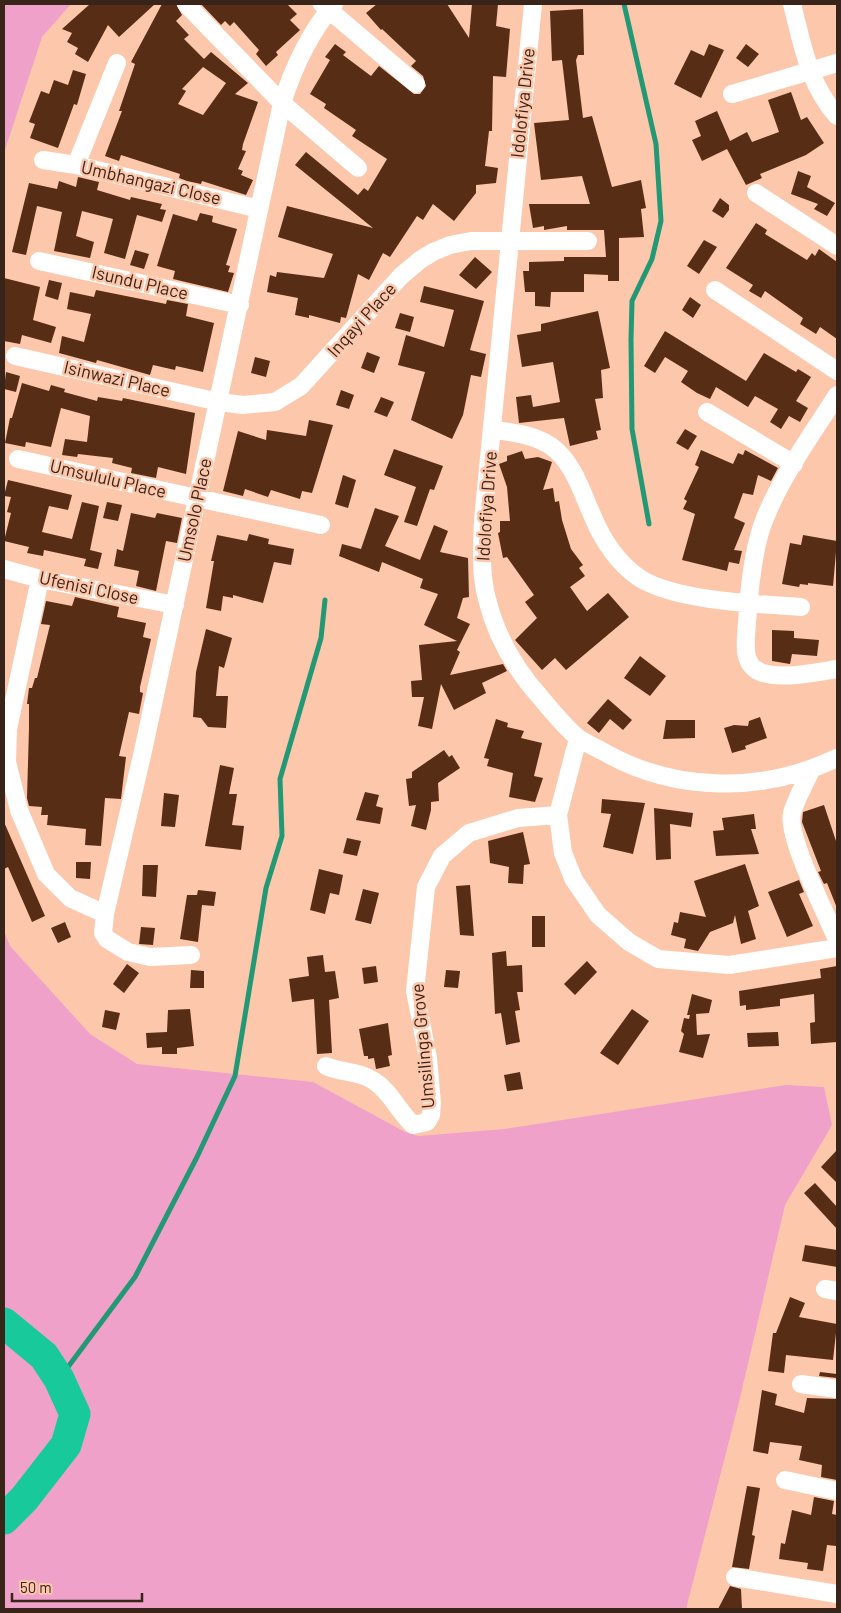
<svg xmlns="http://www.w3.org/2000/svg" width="841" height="1613" viewBox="0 0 841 1613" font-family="Barlow,sans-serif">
<rect width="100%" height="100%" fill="#fdc7ab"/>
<!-- green -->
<path fill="#efa1c9" d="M4,4H71L42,37L4,153Z
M4,931L10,946L90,1034L137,1064L313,1082L405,1132L418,1136L505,1129L786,1085L824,1087L832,1125L785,1205L739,1402L686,1609H4Z"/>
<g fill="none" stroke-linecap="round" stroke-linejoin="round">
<!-- stream -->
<path stroke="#229874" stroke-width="5" d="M624,4L656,144L661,221L652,259L632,301L631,340L632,429L649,524
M59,1379L135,1277L197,1157L235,1076L266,888L282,836L280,779L321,638L325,600"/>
<!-- river -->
<path stroke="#18ca9b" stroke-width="31" d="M4,1323L44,1356L59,1379L75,1414L66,1445L24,1499L4,1519"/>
</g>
<!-- building -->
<path fill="#572d15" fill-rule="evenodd" d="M90,4H155L119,37L108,25L88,62L75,54L78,48L67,42L72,33L62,29Z
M162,4H176L182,15L176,21L189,35L184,39L204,59L211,52L248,83L235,94L258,102L243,144L242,150L246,151L238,169L243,171L241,175L253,180L246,195L202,181L201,184L187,181L179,178L180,174L121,155L119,161L105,156L122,111H119L135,64L131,62ZM203,67L226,83L203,115L178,104L186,91L182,89Z
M201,4H287L297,14L290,20L300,30L276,52L278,55L266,66L256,54L259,50L234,22L230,26L225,21L221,25Z
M377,4H447L469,38L472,4H498L496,26L510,29L506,77L493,76L492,131H489L485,166L498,168L496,183L476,185V193L454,221L433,204L423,220L417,216L390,257L383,253L369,280L358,274L346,318L341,317L340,323L309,315V318L295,315L298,298L267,292L270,275L276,277L277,272L324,278L333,254L278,237L287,206L373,228L295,165L306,152L358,195L364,188L368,191L387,159L352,136L356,130L324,108L326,104L310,94L330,60L325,57L335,44L346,52L343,55L371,76L379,66L414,94H420L426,86L423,76L411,66L416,61L382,29L381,30L366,13Z
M583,9L584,55H578L576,60L583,118L592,116L612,187L641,180L646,208L641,209L644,237L619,238V281H608V275L584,274V292H551L550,307L535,306V292H525L523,271H529V262L564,261V257H606L604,230H567V226L544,230V226L533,228L529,204H590L582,176L541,180L534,123L569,120L562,60L552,61L550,11Z
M709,44L724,50L701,98L674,84L691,50L704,56Z
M746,44L759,54L748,67L736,58Z
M73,70L86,74L77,105L74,104L58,148L30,138L35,124L29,122L41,91L49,94L54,80L68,85Z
M791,92L801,120L807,117L824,143L806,155L760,174L762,178L746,185L727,149L702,161L692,140L701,136L695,121L717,111L730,141L747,132L752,142L779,132L768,100Z
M798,171L811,176L807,187L835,203L827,216L814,209L818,204L791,194Z
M78,177L99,182L97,190L130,200L131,197L162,204L160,209L166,210L162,222L137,215L125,259L104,253L113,219L82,211L76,236L94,242L90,258L54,251L62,212L37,206L26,255L12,252L29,183L57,189L59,181L76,187Z
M720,198L729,205V210L723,218L712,211Z
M200,213L213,216L212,222L237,229L226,265L230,266L228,272L234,273L228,292L173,279L175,271L157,266L173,214L197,221Z
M756,223L767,230L765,234L807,260L812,253L815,256L819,249L837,262V339L820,327L816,334L800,324L803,318L765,291L761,298L749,291L753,285L726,268Z
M704,240L717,247L699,274L687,266Z
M135,250L149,254L144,269L130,265Z
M475,257L492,272L476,289L459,275Z
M4,278L40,287L33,320L56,327L51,343L22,335L20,344L4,341Z
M49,280L62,283L58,300L45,296Z
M424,286L484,301L470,350L486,354L481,377L471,375L463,415L452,439L411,420L425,372L398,365L406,335L444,347L454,310L420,302Z
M96,290L166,304L167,300L188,304L186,316L214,323L203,372L176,366L175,370L153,365L150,375L97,360L96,363L59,353L62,336L84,342L91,314L67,309L70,292L94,297Z
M690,297L701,305L693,318L682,310Z
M598,311L610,368L601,370L603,398L595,399L601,430L596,431L598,439L570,446L564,418L519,423L516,397L531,395L533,407L560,402L553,362L522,367L517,335L541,331V324Z
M400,313L414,317L410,332L395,328Z
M665,331L746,381L764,353L796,372L798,369L811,377L796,401L808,408L800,422L789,416L781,429L770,422L778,409L755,396L748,407L716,387L710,399L697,393L681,382L688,371L665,357L655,373L644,366Z
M367,352L380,357L374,373L361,368Z
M255,357L270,361L266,377L251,373Z
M6,372L20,376L16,392L4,389Z
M22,383L49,391L51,385L65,389L64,392L97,401L98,397L122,401L123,398L195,413L186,474L158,467L156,478L131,473L132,468L112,463L113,458L78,454L77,457L62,455L65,439L87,442L90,416L61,408L51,447L26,442L25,447L5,443L10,418H12Z
M341,390L354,395L349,409L336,405Z
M381,397L394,402L387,417L374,412Z
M309,420L333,425L312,493L302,491L300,499L271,490L268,497L245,489L243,496L223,491L238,431L266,440L267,430L306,436Z
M685,429L697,436L688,450L676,443Z
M394,449L443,466L434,490L430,489L417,526L404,522L416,487L384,475Z
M701,450L733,464L738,453L743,455L745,450L778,468L771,481L758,475L753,495L743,493L734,518L745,523L734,550L742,551L739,564L729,562L727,571L682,560L695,514L683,509L687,501L684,499L699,467L695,465Z
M522,451L525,459L538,457L552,462L543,490L553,488L555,502L559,501L562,520L571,549L583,565L579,568L585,576L570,587L587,611L608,593L629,617L566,670L555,658L542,670L515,640L537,618L525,602L534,595L507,557L503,558L498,533L500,532V521H510L507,487L499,464L507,461V456Z
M343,475L356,480L348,508L335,504Z
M8,480L72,495L68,510L49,506L42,532L72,539L82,502L99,506L90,550L102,553L98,569L84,566L86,559L44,550L43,556L27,553L29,547L4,541L11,513L7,512L11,497L4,496Z
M107,502L122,505L118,521L103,518Z
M375,508L399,516L385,546L420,560L434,525L448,531L440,552L468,558L469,597L463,598L457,618L470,624L457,650L460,652L450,675L503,664L507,671L482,683L486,693L454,710L441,684L432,729L418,726L424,697H412L411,681L422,680L419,645L457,641L424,625L438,594L420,588L423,579L382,562L379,572L339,556L342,544L361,549Z
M131,513L155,518L157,513L182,518L177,543L166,541L156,591L136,586L139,571L114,566L117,549L123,551Z
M249,534L269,539L268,544L294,549L291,565L274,562L263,603L233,595V598L223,596L221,611L206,608L214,561H211L217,535L247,541Z
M803,535L837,541L833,586L808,583V585L800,584L799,587L782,584L790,543L801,545Z
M75,597L119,607L117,617L146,623L143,637L151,639L140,687V692L143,693L139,714L129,712L119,756L126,757L121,799L105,798L101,846L85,845L86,829L47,825L48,815H41L42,807L29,806L27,798L29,728V704H27L29,688H32L35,678H37L50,625L41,624L46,601L72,606Z
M206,629L232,638L224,668L219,666L216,696H228L226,728L208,727L201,718L193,717L196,672Z
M772,630L794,631V638L819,640L817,656L792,654L790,664L772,661Z
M640,656L666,676L650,696L624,678Z
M608,699L632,720L623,730L610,719L599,733L587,723Z
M760,717L767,738L745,746L746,749L732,753L724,728L734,725L748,726L749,721Z
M496,719L508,723L507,727L524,731L521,738L542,743L534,776L543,778L535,802L509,797L513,773L487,766L489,759L484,758Z
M666,720H695V738L663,739Z
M444,750L449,757L452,755L460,768L438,783L439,801L431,802V810L426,830L411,826L416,805L409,806L406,779L412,778V772Z
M220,765L234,768L229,794H237L232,825L244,826L241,850L205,846Z
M365,792L379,795L376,806L383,808L380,824L356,820Z
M164,793L179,795L175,827L161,826Z
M602,799L645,803L633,854L603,847L611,814L601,813Z
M824,805L837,844V908L827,883L824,884L818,872L821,871L802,822L803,812Z
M654,808L693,813L691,827L670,824L671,859L656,860Z
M754,814L756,829H751L759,854L716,856L713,831L724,830L722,818Z
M4,822L45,916L32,922L8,867L4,869Z
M523,832L530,864L524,865L523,884L508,883L509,867L490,863L488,841Z
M347,838L361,841L357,856L343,853Z
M76,862H91L90,879L76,878Z
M745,864L759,906L748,911L756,939L741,944L735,915L733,923L710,932L698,951L684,948L686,939L671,935L674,922L678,923L680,912L706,917L694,881Z
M143,865H158L156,897L142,896Z
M319,869L343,875L339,895L330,893L325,914L310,910Z
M799,880L804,892L799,894L813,926L787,937L768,892Z
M470,885L474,936L460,935L456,886Z
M363,889L379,893L371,924L355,920Z
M198,890L216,892L214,906L202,905L198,942L180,939L187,895H197Z
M532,916H545V947H532Z
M65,922L71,937L58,943L51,928Z
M141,927L155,928L153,945L139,944Z
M506,951L507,966L522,965L523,992H517L520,1010L515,1011L520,1042L506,1045L501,1013L495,1014L492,953Z
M323,955L325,972L335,971L339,998L329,1000L332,1053L317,1054L314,999L292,1002L289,979L309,976L307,957Z
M587,961L597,972L575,995L564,984Z
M127,964L139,973L124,993L113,984Z
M376,966L378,982L364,984L362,968Z
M837,966V1042L811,1044L810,1023L815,1022L814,994L780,999V1006L746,1010V1005L740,1006L739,991L821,978L820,969Z
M191,970L204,971V988H190Z
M446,970L460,971L458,988L444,987Z
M692,994L712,1000L709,1013L696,1014L697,1035L710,1034L703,1058L679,1052L684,1034L681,1031L684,1018L689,1019L690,1015H687Z
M190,1009L194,1046L177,1048V1054H162V1047L147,1048L146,1033L167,1032L168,1010Z
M632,1009L649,1021L618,1065L600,1053Z
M105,1010L120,1013L116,1030L102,1027Z
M388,1023L392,1055L388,1056L390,1066L376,1069L374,1058L368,1059V1056H364L359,1029Z
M778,1032L779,1046L748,1047L747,1033Z
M520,1072L523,1089L507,1091L504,1075Z
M837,1150V1183L821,1167Z
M815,1183L837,1207V1229L804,1193Z
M805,1245L837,1250V1267L802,1261Z
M790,1297L805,1303L799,1317L837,1324L833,1360L786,1355L784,1373L768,1371L773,1333H776Z
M820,1372L837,1374V1378L819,1376Z
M762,1390L777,1394L775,1405L804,1413L807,1398L837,1399V1480L821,1477L822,1465L799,1460L802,1446L770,1442L768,1454L753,1451Z
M747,1486L760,1488L752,1535L755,1536L749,1569L732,1567Z
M814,1497L834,1501L832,1514L837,1515L836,1546L827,1545L823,1571L807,1569L808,1563L779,1559L781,1543L785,1544L792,1510L811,1515Z
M730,1586L741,1589L742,1609H718Z"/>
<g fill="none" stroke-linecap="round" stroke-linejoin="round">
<!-- minor -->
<path stroke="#fff" stroke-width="18" d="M186,4L282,103L358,168
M322,4L416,84
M533,4L483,520C482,546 480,573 487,599C496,636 516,670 541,698C552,711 564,726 577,737C585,743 595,747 604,752C676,793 763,793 837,758
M792,4C802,43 809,85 837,116
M732,94L837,63
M43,160L76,165L259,209
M76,165L117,63
M756,193L837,246
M39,261L240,305
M715,290L837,371
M15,356L219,402L243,405L275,402L301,386L401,276L420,260L433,252L450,245L471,241H588
M837,395C811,436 779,479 762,526C752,556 749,592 747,623C746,638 742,660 755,669C773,682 817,672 837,669
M707,412L794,464
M493,430C513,432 534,435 551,446C574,463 582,493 593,517C603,541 617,562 638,577C673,601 758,604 801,607
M18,459L321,525
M4,569L40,579L175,605
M40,579L8,729L7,762L19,810L46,874L70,898L105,914
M578,738L558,815L563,853L574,880L598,915L629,942L658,959L729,965L837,948
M811,770C805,784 796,799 792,813C786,836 827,915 837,940
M191,955L150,957L128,952L107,939L103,933L105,914L143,751L282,103C294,66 309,33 334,4
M326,1066C341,1073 360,1071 374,1081C390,1091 399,1112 413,1125L427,1122L431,1115L432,1103L428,1058L415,991L426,887L442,856L469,833L518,818L558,815
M825,1289L837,1291
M801,1384L837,1389
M785,1480L837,1491
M735,1577L837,1594"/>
</g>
<g text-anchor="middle" stroke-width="5" stroke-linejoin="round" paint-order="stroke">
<!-- street labels -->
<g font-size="18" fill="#39241a" stroke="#fdc7ab">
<text transform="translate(523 103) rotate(-84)" y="6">Idolofiya Drive</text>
<text transform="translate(151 183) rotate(13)" y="6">Umbhangazi Close</text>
<text transform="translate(140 283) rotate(13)" y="6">Isundu Place</text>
<text transform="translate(362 320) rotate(-48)" y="6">Inqayi Place</text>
<text transform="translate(117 379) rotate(13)" y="6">Isinwazi Place</text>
<text transform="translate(108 479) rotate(13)" y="6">Umsululu Place</text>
<text transform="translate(487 506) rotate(-86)" y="6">Idolofiya Drive</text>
<text transform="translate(195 510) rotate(-78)" y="6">Umsolo Place</text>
<text transform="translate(89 588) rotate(12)" y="6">Ufenisi Close</text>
<text transform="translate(423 1046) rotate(-95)" y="6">Umsilinga Grove</text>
</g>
</g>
<!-- border -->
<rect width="841" height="1613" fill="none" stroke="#39241a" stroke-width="10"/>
<!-- scale -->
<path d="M12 1593v8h130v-8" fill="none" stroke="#39241a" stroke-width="2.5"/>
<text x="20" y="1593" font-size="15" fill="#39241a" stroke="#fdc7ab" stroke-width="4" paint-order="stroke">50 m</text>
</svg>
